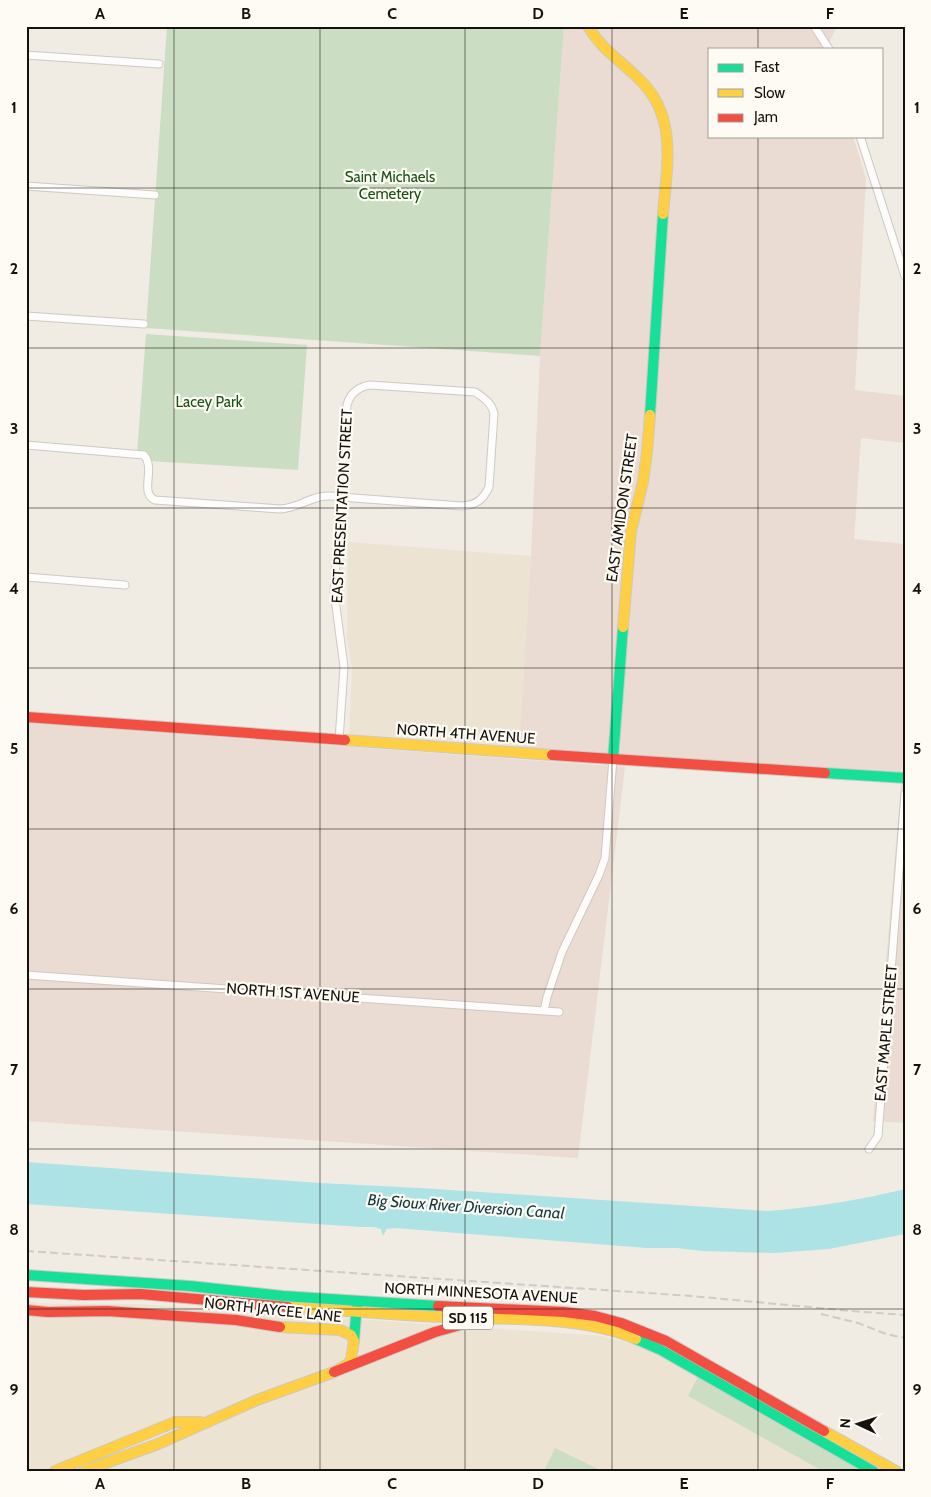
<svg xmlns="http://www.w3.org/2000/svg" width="931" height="1497" viewBox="0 0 931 1497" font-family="Cabin,sans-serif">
<rect width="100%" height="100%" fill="#f0ebe3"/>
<!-- built -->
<path fill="#ece3d3" d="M348,542L531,556L519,748L349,736L352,669L347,638Z
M26,1302L60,1304H137L602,1336L632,1344L658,1355L864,1471H26Z"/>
<!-- industrial -->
<path fill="#eadcd2" d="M564,26H837L826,49H710V136H853L866,178L855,390L905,396V443L861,438L854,539L905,544V736L902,774L519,748L531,556L540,356Z
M26,723L625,767L578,1158L26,1121Z
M901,782H905V1123L873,1121Z"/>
<!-- green -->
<path fill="#cbdec3" d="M167,26H564L540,356L146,328Z
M146,334L307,345L298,470L149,461L137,453Z
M698,1377L864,1471H819V1469L688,1396Z
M555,1448L602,1471H544Z"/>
<!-- water -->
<path fill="#aee3e6" d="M26,1162L320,1183L420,1188L766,1211C813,1208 859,1200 905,1189V1234L829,1249L775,1253L702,1251L677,1248H647L395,1228L386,1229L384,1235L382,1234L381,1229L374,1227H361L26,1204Z"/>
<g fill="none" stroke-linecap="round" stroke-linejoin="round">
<!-- street casing -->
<g stroke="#cdc9c3" stroke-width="9">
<path id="street" d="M814,26L829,49
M26,55L159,64
M860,136L905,276
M26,186L155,195
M26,316L144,324
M26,445L144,455C156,468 139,493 155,500L280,509C297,508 305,500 320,497C327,495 334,496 340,497L462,506C476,505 483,500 489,487L494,414C492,403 484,398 475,392L370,385C358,387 350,394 347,405L334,591L344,667L339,740
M26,577L125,585
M26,975L559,1012
M544,1011L547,997L562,952L599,875L605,858L613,759
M869,1149L878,1136L905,794"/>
</g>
<!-- fast casing -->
<g stroke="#cdc9c3" stroke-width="12">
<path id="fast" d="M650,415L663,214
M613,759L623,627
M825,773L905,778
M26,1275L190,1286L283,1296L438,1306
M636,1339L661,1350L873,1471
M354,1341L357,1303"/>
</g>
<!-- slow casing -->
<g stroke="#cdc9c3" stroke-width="12">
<path id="slow" d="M588,26C601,49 621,61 639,79C678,116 667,165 663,214
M623,627L631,531L643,482L647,452L650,415
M345,740L552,755
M288,1307C340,1310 392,1315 444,1317C503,1320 582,1315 636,1339
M824,1431L896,1471
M55,1471L175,1422H200
M84,1471L158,1444L257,1400L334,1372L348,1364L351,1359L354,1341L351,1335L340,1330L280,1327"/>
</g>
<!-- jam casing -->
<g stroke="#cdc9c3" stroke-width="12">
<path id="jam" d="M26,717L345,740
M552,755L825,773
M26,1292L84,1295L140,1294L288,1307
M438,1306L564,1312L595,1316L621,1323L666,1341L824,1431
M26,1310L48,1312L107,1311L236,1320L280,1327
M334,1372L435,1332L471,1322"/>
</g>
<!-- street -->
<use href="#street" stroke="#fdfcfb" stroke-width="7"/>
<!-- fast -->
<use href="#fast" stroke="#16e098" stroke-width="10"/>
<!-- slow -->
<use href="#slow" stroke="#ffcf43" stroke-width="10"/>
<!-- jam -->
<use href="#jam" stroke="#f24e42" stroke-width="10"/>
<!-- rail -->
<path stroke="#cdccca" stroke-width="2" stroke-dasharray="8 4" stroke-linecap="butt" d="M26,1251L692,1296L851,1311L905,1315
M821,1314L858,1323L886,1334L905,1338"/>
</g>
<!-- grid -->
<path fill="none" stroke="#15120d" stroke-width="1" stroke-opacity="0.55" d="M174,26V1471M320,26V1471M465,26V1471M612,26V1471M758,26V49M758,136V1471M26,188H905M26,348H905M26,508H905M26,668H905M26,829H905M26,989H905M26,1149H905M26,1309H905"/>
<g text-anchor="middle" stroke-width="4.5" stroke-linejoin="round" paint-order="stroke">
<!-- shield labels -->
<rect fill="#fefaf4" stroke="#5b5852" stroke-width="1" x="443" y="1306.5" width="50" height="23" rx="4"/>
<g font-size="14" font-weight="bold" fill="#15120d">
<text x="468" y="1323">SD 115</text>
</g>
<!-- park labels -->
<g font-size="15" fill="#165013" stroke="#fefaf4">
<text x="390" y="182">Saint Michaels<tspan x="390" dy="17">Cemetery</tspan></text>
<text x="209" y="407">Lacey Park</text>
</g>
<!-- street labels -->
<g font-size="15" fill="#15120d" stroke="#fefaf4">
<text transform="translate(342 506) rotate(-87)" y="5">EAST PRESENTATION STREET</text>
<text transform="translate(622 508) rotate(-82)" y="5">EAST AMIDON STREET</text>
<text transform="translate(466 734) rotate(4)" y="5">NORTH 4TH AVENUE</text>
<text transform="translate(293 993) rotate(4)" y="5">NORTH 1ST AVENUE</text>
<text transform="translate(886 1033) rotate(-85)" y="5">EAST MAPLE STREET</text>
<text transform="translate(481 1293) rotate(3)" y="5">NORTH MINNESOTA AVENUE</text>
<text transform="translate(273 1310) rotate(6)" y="5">NORTH JAYCEE LANE</text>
</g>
<!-- water labels -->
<g font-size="16" font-style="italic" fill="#13393d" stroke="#fefaf4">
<text transform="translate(466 1206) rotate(4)" y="6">Big Sioux River Diversion Canal</text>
</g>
</g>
<!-- border -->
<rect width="931" height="1497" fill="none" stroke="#fefaf4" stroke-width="55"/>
<!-- legend -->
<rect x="708" y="48" width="175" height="90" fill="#fefaf4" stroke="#a19d98"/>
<rect x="718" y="64" width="25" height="8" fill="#16e098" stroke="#a19d98"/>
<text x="754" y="72" font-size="15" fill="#15120d">Fast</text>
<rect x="718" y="89" width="25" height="8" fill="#ffcf43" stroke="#a19d98"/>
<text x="754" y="98" font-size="15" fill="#15120d">Slow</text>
<rect x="718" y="114" width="25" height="8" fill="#f24e42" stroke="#a19d98"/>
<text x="754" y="122" font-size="15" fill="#15120d">Jam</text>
<!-- north arrow -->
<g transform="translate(858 1424) rotate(274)" stroke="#fefaf4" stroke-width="4" paint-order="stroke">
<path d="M0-4L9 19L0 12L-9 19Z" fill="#15120d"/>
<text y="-8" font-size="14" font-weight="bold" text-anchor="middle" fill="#15120d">N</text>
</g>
<rect x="28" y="28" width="876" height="1442" fill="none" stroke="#15120d" stroke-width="2"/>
<g font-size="16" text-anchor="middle" font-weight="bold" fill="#15120d">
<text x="100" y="19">A</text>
<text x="246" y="19">B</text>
<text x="392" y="19">C</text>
<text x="538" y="19">D</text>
<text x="684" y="19">E</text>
<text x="830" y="19">F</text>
<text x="14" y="113">1</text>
<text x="917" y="113">1</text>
<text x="14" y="274">2</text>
<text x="917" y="274">2</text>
<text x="14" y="434">3</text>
<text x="917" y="434">3</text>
<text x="14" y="594">4</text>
<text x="917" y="594">4</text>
<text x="14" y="754">5</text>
<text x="917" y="754">5</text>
<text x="14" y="914">6</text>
<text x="917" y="914">6</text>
<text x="14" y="1075">7</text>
<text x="917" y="1075">7</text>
<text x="14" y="1235">8</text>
<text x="917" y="1235">8</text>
<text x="14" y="1395">9</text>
<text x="917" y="1395">9</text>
<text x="100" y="1489">A</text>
<text x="246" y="1489">B</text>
<text x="392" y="1489">C</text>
<text x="538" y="1489">D</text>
<text x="684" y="1489">E</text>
<text x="830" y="1489">F</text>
</g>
</svg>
